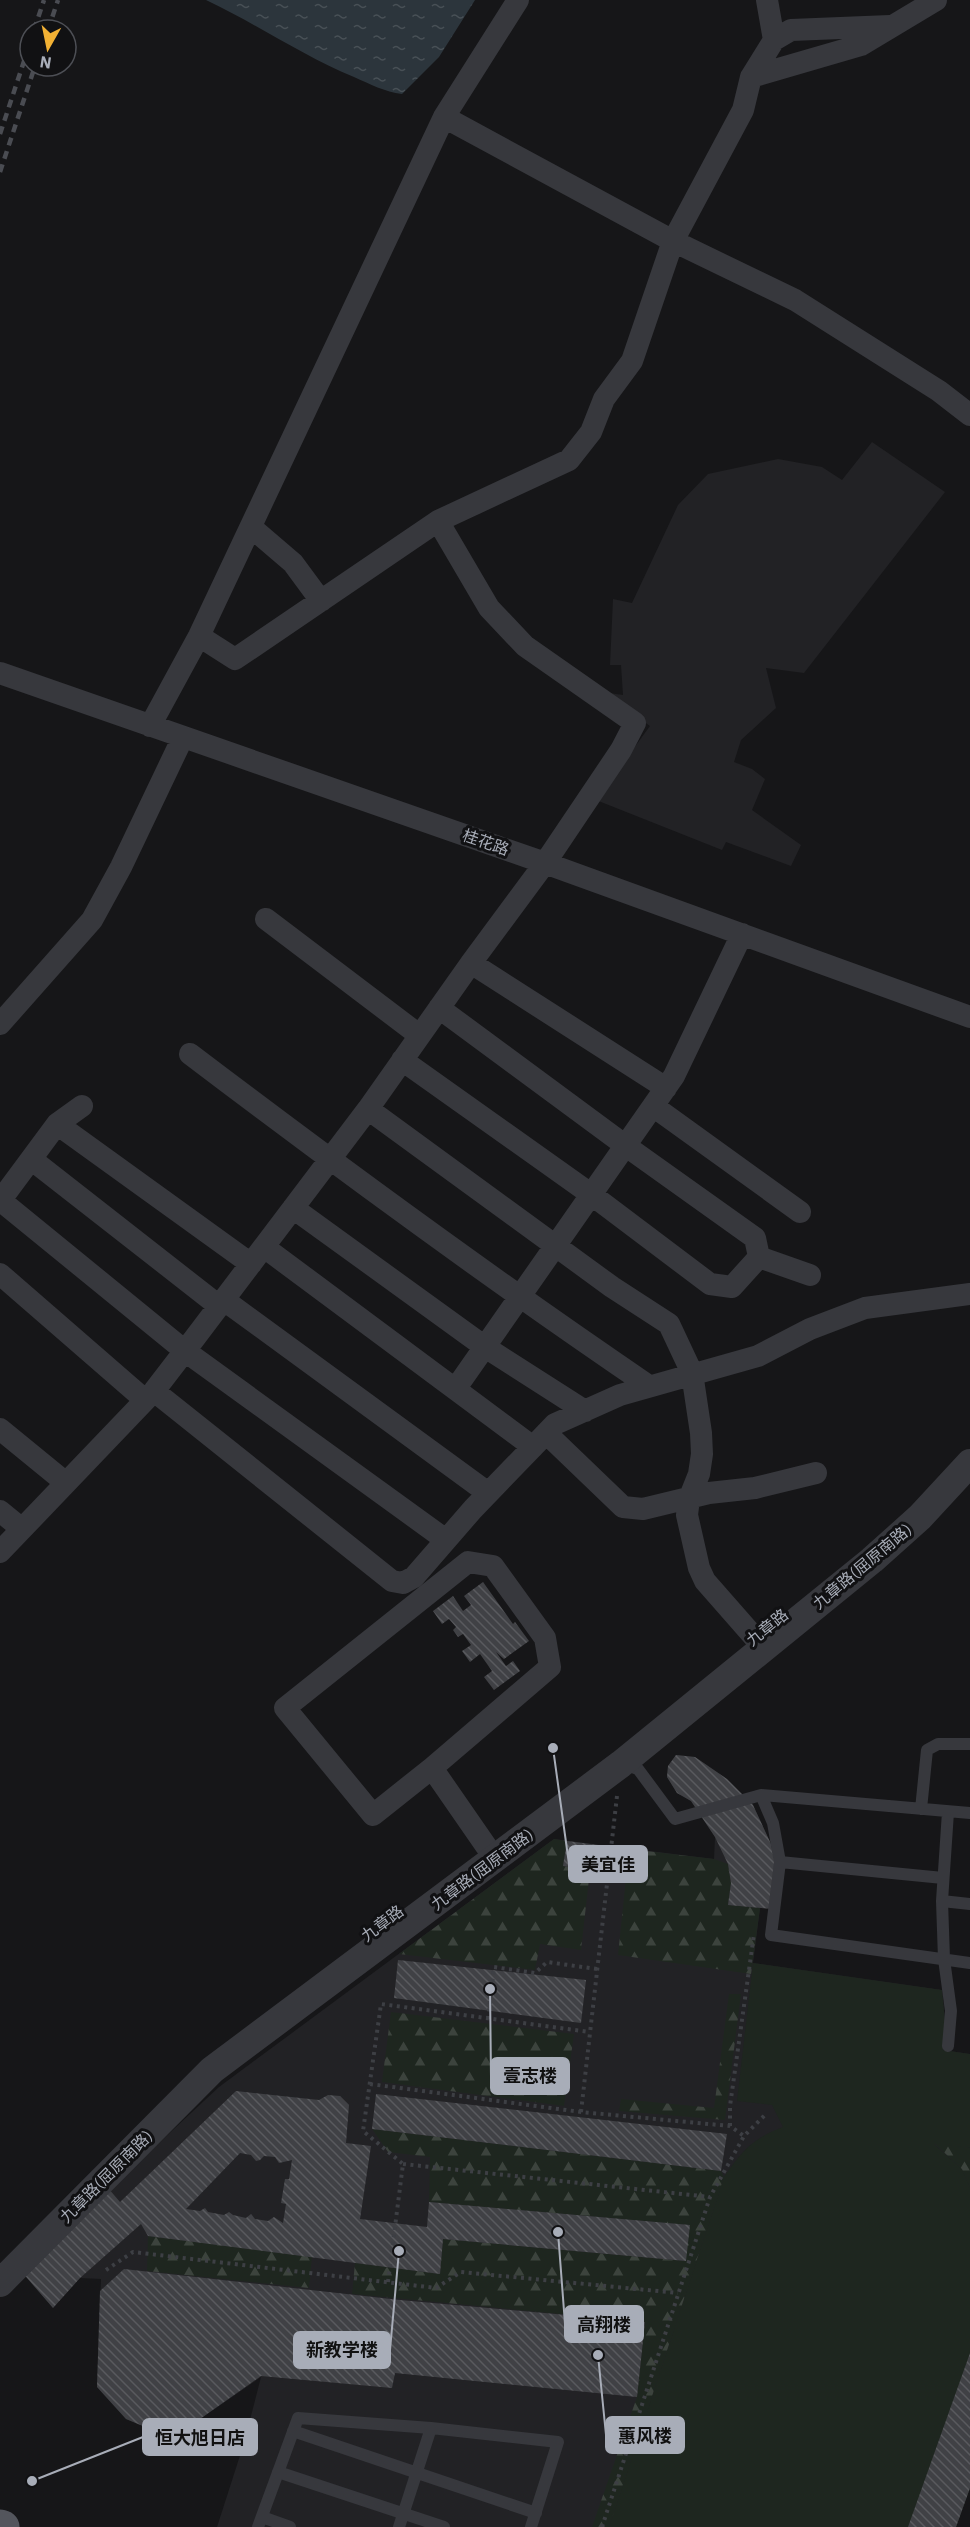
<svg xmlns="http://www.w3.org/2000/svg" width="970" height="2527" viewBox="0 0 970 2527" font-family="'IBM Plex Sans','Noto Sans SC',sans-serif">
<defs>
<pattern id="forest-firs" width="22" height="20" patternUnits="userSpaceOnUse" patternTransform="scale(1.5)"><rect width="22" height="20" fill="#1e261f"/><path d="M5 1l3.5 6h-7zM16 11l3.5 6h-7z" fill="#3c433d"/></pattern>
<pattern id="water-ripples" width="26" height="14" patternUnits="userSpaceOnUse" patternTransform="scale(1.5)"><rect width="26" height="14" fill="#2c353c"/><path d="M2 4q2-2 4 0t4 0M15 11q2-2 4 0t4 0" fill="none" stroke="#485056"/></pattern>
<pattern id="building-back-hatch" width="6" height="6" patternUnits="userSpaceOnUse" patternTransform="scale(1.5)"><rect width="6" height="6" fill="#404145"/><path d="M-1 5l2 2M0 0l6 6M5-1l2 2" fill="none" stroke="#595a5e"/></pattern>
</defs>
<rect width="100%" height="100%" fill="#161618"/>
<!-- built -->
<path fill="#222225" d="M872,442L945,492L804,673L766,668L776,708L741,740L734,762L752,769L765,779L752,810L801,845L791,866L726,842L722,850L596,800L650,726L602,692L623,695L621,665H610L613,599L632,603L678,505L708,474L778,459L822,467L842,480Z
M676,1755L695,1757L727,1779L753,1805L771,1844L772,1909L760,1908L753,1963L942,1990L945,2021L943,2050L970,2054V2488L956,2527H217L244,2443L261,2377L190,2426L162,2434L126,2419L97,2387L101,2279L80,2278L53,2308L21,2271L219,2087L554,1839L714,1859L715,1837L691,1801L677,1793L667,1777L668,1766Z"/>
<!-- green -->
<path fill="#1e261f" d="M753,1963L942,1990L945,2021L943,2050L970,2054V2148L934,2144L962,2169L970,2187V2488L956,2527H609L724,2177C742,2151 752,2139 783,2127L772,2105L737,2101Z"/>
<!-- forest -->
<path fill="url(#forest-firs)" d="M554,1839L567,1841L563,1866L590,1870L581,1950L540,1944L535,1970L399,1954Z
M629,1849L714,1859L728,1864L731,1883L728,1905L760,1908L751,1974L618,1955Z
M729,1994H741L725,2120L619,2111L621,2099L714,2108Z
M391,2012L574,2034L564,2106L382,2082Z
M372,2129L721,2171L724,2177L609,2527H592L637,2397L645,2322L352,2294L355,2263L440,2274L443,2239L685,2261L689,2225L429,2202L430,2157L388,2152Z
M934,2143L970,2148V2187L962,2169Z
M148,2236L312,2257L309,2288L147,2271Z"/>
<!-- water -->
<path fill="url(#water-ripples)" d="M206,0H475L439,57L402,94C385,92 370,84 354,77C303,56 257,24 206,0Z"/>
<!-- building -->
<path fill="url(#building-back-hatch)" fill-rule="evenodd" d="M483,1582L513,1624L515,1622L529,1641L504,1659L496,1652L506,1666L513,1661L520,1671L494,1690L484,1677L492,1671L480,1654L470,1662L462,1651L471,1645L463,1634L458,1637L453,1630L456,1627L449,1619L442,1624L433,1611L453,1596L463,1611L471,1605L464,1596Z
M676,1755L695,1757L727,1779L753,1805L771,1844L777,1873L772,1909L728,1905L731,1883L728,1864L715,1837L691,1801L677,1793L667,1777L668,1766Z
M567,1841L629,1849L627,1872L590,1870L563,1866Z
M398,1960L586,1980L581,2023L394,1998Z
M236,2091L319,2100L328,2095L340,2096L349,2105L346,2143L371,2146L360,2219L427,2227L429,2202L690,2225L686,2261L443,2239L440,2274L148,2236L141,2224L80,2278L53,2308L21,2271L108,2188L120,2202ZM240,2153L251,2155L256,2161L260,2160L264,2156L275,2157L279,2163L292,2160L289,2179H285L281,2203L286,2204L283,2223L274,2217L268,2221L255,2219L251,2214L246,2218L233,2215L229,2212L224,2215L208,2212L205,2208L200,2211L186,2209Z
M376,2094L727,2134L721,2171L372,2129Z
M124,2269L400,2300L645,2322L637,2397L395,2373L392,2388L261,2376L190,2426L162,2434L126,2419L97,2387L100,2291Z
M970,2353V2488L956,2527H908Z"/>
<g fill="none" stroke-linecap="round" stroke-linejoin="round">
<!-- path -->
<path stroke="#3d3f44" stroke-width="4" stroke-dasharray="3 4.5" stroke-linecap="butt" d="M488,2019L494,1967L535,1973L547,1962L597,1969
M370,2084L581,2112L730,2126L744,2136
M581,2112L617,1796
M730,2126V2106L754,1934
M403,2164L710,2197
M106,2270L133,2252L436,2288L461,2272L678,2293
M388,2282L403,2164L363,2131L381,2004L590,2032
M602,2527L710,2197L744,2136L766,2114"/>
<!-- service -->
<path stroke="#37383d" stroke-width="12" d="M624,1764L638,1769L675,1819L761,1795L970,1813
M761,1795L773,1823L780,1862L771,1935L970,1963
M921,1809L927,1750L938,1744H970
M948,1812L942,1901L944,1959L951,2011L948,2046
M780,1862L943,1878
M942,1901L970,1904
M293,2431L536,2513
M278,2472L444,2527
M262,2517L290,2527
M258,2527L298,2418L431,2428L558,2442L531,2527
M399,2527L431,2428"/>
<!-- minor -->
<path stroke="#37383d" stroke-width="22" d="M767,0L774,40
M751,77L774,40L791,30L890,26
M444,117L673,241L795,300L939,391L970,415
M251,527L293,563L321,601
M199,636L235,659L438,521L569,460L591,432L604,399L632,361L673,241L743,110L751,77L861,45L936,0
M0,673L545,863L970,1017
M150,726L199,636L444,117L518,0
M266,919L419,1035
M471,963L666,1088
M439,1008L626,1146L755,1238L759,1257
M0,1024L92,920L121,867L183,737
M190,1054C340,1168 493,1280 649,1386
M402,1060L592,1195L710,1284L732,1287L759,1257L810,1275
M653,1106L800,1212
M368,1109L612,1287L669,1324L692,1373L701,1433L702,1454L699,1474L689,1499L687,1515L699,1568L705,1581L755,1638
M57,1124L251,1264
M31,1159L219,1306
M0,1200L185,1351L446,1540
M0,1201L57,1124L82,1106
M293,1208L485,1347L585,1411
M264,1247L533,1447
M0,1274L145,1400
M224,1300L488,1493
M456,1388L674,1076L742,934
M154,1391L392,1581L403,1583L414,1577L473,1509L555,1424L620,1395L758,1356L810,1329L865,1308L970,1294
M0,1429L66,1483
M546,1433L623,1507L643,1509L709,1493L755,1488L816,1473
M0,1511L22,1529
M0,1552L154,1391L194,1339L368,1109L471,963L545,863L621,750L635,723L525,646L489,608L438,521
M432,1768L550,1667L545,1638L493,1566L468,1562L285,1708L373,1815L432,1768L486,1846"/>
<!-- tertiary -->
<path stroke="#37383d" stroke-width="28" d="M0,2283L212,2070L621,1764L872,1560L920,1517L970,1463"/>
<!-- primary -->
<path stroke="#53555c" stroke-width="33" d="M0,2526L3,2527"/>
<!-- rail -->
<path stroke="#4a4c52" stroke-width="4.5" stroke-dasharray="8 6" stroke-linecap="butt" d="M34,30L44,0
M48,30L58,0
M0,134L30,43
M0,172L35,66"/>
</g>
<g text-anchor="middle" stroke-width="6" stroke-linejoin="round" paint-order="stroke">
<!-- street labels -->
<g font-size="16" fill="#a8adb8" stroke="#111113">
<text transform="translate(486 842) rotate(19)" y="6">桂花路</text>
<text transform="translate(862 1566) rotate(-40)" y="6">九章路(屈原南路)</text>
<text transform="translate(767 1627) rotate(-39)" y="6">九章路</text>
<text transform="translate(482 1869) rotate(-37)" y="6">九章路(屈原南路)</text>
<text transform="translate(382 1923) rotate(-37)" y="6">九章路</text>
<text transform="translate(106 2176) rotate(-45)" y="6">九章路(屈原南路)</text>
</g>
</g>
<!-- callouts -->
<path fill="none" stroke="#a8adb8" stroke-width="2" d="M553 1748L569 1864M490 1989L491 2076M558 2232L565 2324M399 2251L390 2350M598 2355L606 2435M32 2481L143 2437"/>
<g fill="#a8adb8" stroke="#111113" stroke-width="2">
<circle cx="553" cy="1748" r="6"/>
<circle cx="490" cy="1989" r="6"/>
<circle cx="558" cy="2232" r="6"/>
<circle cx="399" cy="2251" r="6"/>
<circle cx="598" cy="2355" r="6"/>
<circle cx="32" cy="2481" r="6"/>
</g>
<g fill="#a8adb8" stroke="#a8adb8" stroke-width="2">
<rect x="569" y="1846" width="78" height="36" rx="6"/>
<rect x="491" y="2058" width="78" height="36" rx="6"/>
<rect x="565" y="2306" width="78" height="36" rx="6"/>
<rect x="294" y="2332" width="96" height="36" rx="6"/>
<rect x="606" y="2417" width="78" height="36" rx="6"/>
<rect x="143" y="2419" width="114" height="36" rx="6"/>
</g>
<g font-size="18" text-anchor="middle" font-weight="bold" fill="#111">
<text x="608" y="1871">美宜佳</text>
<text x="530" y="2082">壹志楼</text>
<text x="604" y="2331">高翔楼</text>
<text x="342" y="2356">新教学楼</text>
<text x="645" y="2442">蕙风楼</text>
<text x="200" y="2444">恒大旭日店</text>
</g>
<!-- north arrow -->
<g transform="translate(48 48) rotate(189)"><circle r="28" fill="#111113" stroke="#4d4f55" stroke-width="1.5"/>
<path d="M0-4.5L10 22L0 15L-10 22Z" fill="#f2b134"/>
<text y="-9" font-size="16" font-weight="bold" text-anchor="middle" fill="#a8adb8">N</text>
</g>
</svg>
